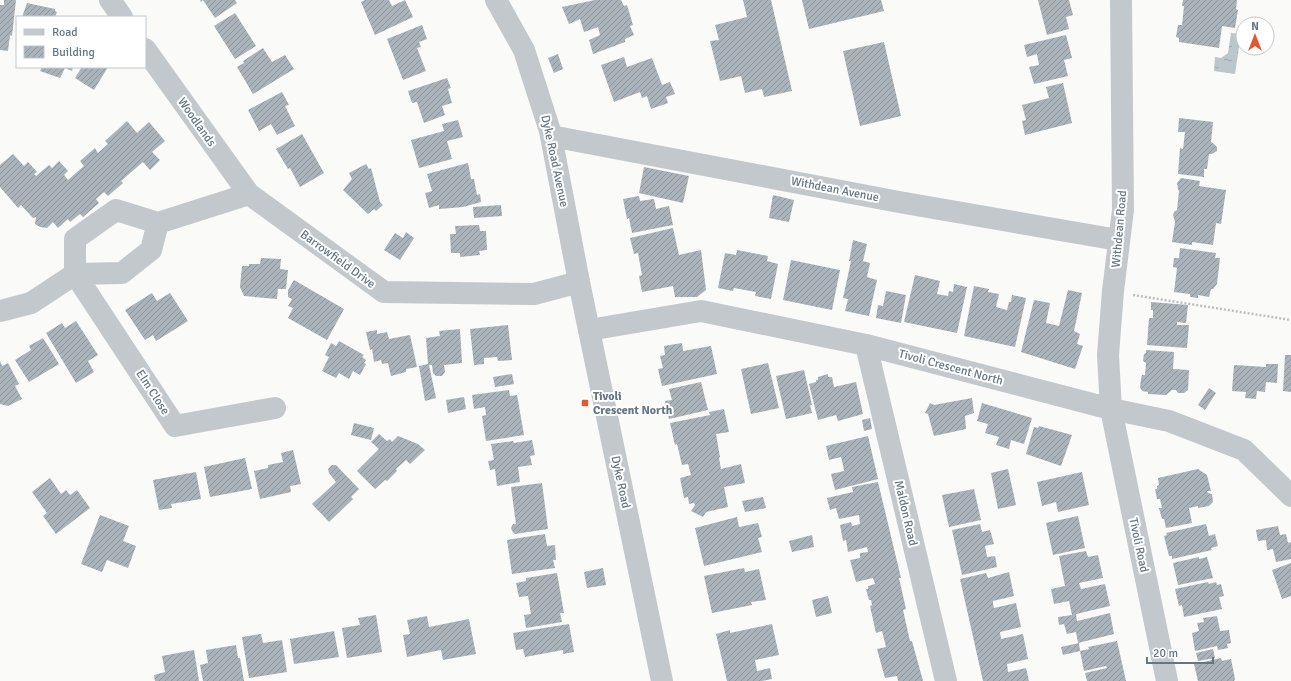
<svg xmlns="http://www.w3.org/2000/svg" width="1291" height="681" viewBox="0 0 1291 681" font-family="Signika,sans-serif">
<defs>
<pattern id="water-ripples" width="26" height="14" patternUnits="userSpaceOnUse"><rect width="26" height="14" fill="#bbc7cb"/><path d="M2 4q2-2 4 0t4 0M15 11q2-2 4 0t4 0" fill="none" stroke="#9ca6aa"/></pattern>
<pattern id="building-hatch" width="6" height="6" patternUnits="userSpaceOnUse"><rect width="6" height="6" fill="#aab3b9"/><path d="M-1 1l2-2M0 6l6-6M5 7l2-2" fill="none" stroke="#8e969c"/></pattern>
</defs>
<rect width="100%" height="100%" fill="#fafaf8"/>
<!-- water -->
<path fill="url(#water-ripples)" d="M1231,33L1241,34L1235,74L1214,71L1215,57L1221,58L1228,53Z"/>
<!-- building -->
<path fill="url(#building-hatch)" d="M4,0H16L12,36L10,35L8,51L0,50V5H4Z
M200,0H235L237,3L215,18L203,0L201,2Z
M365,0H389L392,6L405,0L413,17L375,35L361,2Z
M595,0H621L624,6L627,5L633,25L630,26L634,35L625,39V42L593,54L589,40L600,35L598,27L584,32L580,19L569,24L562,7Z
M743,0H771L792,91L764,97L762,89L745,93L741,76L720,81L710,41L719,40L715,25L747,17Z
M802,0H881L884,11L809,29Z
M1038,0H1069L1073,15L1066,17L1069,29L1047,35Z
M1183,0H1237L1236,9L1238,10L1235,28L1222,26L1219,48L1179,42V38L1176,37L1178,25H1182L1184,6H1182Z
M27,3L55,9V11L57,12L55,17H22Z
M235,13L256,46L235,59L214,26Z
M422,25L427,39L419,42L421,47L417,48L426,71L403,80L387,39Z
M1066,35L1072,58L1064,60L1068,76L1034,84L1029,67L1039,65L1037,54L1027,57L1024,45Z
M884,42L901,116L860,126L843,51Z
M263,48L272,62L285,55L294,69L253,94L237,67L244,63L243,61Z
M558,54L563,69L554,73L548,58Z
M624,57L627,67L652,58L662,85L670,82L675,94L666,97L668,103L651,109L647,96L642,98L640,92L614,102L601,65Z
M42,67H73L72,71L65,68L60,78L40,71Z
M82,67H108L94,90L75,78Z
M447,78L451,88L448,89L452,103L442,106L445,115L424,123L417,102L412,103L408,91Z
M1063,83L1072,123L1025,135L1022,121L1026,120L1022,105L1049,98L1046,87Z
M282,92L289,105L285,106L295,126L277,135L271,124L259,131L248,110Z
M1179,118L1213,122L1211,142L1214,144L1217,147V151L1212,154H1209L1207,169H1204V177L1178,174L1180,148L1183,149L1185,132H1178Z
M458,120L463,137L447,141L452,159L419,168L411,140L444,131L442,124Z
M127,121L137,133L149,122L165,141L152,152L160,160L150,170L143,162L121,181L123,183L108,196L104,192L96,199L99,203L83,217L80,214L70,222L68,219L58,228L53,222L47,228L40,227L35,224L36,217L33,218L21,205L18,208L0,187V165L13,154L24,166L28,162L37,172L34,174L36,176L49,165L52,168L59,161L68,171L64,175L68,180L84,166L80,161L95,148L98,153L108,144L105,141Z
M302,134L324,173L300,187L290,168L288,169L276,149Z
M468,163L471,179H474L477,195L480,194L481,202L463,207L439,209V205L429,208L425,193L432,191L427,174Z
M366,164L369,169L371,168L380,202L383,205L376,211L374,209L368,214L343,190L352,179L349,173Z
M644,167L689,176L683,203L639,193Z
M1181,178L1200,181L1199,186L1226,190L1221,224L1216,223L1213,245L1192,242V245L1172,242L1175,222L1173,215L1174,212L1177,210L1179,191L1178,189L1177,183Z
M773,195L794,200L789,222L769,218Z
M639,196L640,201L654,199L656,209L669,206L673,225L632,233L629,218L627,219L623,199Z
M501,205L502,216L474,218L473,207Z
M479,225L480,231H486L487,250L479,251L480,255L460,257V253H451L450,234H456L455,226Z
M673,228L679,255L701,250L706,290L697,297H675L673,286L642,292L639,276L642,275L638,253L634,254L630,238Z
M406,232L414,238L400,260L384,250L395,233L403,238Z
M853,240L867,244L863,261L870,263L867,277L877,280L869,316L845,311L848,299L843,298L851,261H849Z
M1180,248L1216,253L1215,258H1220L1217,284L1213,289H1211L1209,297L1198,295V298L1190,297V294L1174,292L1177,268L1173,267L1174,258H1179Z
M737,250L768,256L767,261L778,264L771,299L755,296L756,292L734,288L733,291L718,288L725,253L736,255Z
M261,258L281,259L280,269L288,270L286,289H278L277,299L244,296L240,287L242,266H249V264H260Z
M791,260L840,270L832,310L783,300Z
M915,275L940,281L937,294L948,296L949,291L953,292L954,284L967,287L957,333L904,322Z
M294,280L344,309L327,340L288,318L293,308L288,306L292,299L288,297V290Z
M974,286L989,289L988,292L999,294L996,307L1007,310L1009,302H1011L1012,295L1026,298L1015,347L964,336Z
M1068,290L1082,293L1074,331L1080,334L1077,344L1083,346L1075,369L1021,352L1034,300L1050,303L1046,323L1059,326Z
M886,291L906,295L901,323L876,318L878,305L883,306Z
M152,293L157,301L170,293L188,321L156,341L153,335L145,340L125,310Z
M1151,302L1188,305L1186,323L1177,322V325H1189L1187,348L1147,345L1149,318H1153V310H1151Z
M76,321L98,355L88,361L94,372L76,383L46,333L62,323L65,328Z
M508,325L512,360L498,361L497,357L484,358V364L474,365L470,329Z
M460,329L462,363L444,365L445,372L442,376H436L433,373L432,365H429L436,398L425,401L419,366L428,364L426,338L440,336L439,331Z
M377,330V334L387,332L389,339L410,335L417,367L406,369V372L391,376L388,363L382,364L381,360L374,362L372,349L370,350L366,332Z
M43,338L59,364L29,382L15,360L31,350L29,346Z
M339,341L364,355L362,357L366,360L364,363L366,364L360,375L353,371L349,379L339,373L336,378L322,371L329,357L325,355L331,343L336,346Z
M682,343L683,351L711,346L717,374L662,386L658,369L663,368L660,356L665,355L664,346Z
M1146,350L1174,352L1173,369L1189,370L1188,390L1184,393H1178L1176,390H1172L1166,395L1148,394V392L1142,391L1140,387L1141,379L1142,375H1145L1146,363L1143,361L1144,354L1146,353Z
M1285,355H1291V392L1283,391Z
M0,361L2,366L8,363L19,384L15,386L22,399L8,406L0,404Z
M768,363L779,408L751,414L741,369Z
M1266,364H1278L1277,383L1266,382L1265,392L1257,391L1256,399L1245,398L1246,392L1232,391L1234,365L1266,367Z
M804,370L812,405H810L812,413L786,419L776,376Z
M512,374L514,384L495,387L493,377Z
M828,374V377H832L834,387L856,382L863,414L838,421L836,415L818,420L809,384L816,382V380H818V377Z
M701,382L708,410L669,419L665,401L672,400L669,389Z
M1209,388L1216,393L1205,410L1198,405Z
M509,390L510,396L517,395L524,435L486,441L482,416L486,415L485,407L474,409L472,395Z
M464,397L466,409L448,413L446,400Z
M972,398L974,413L965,416L966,429L934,436L928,414L925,413L930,403L934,405Z
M982,403L1032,418L1024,444L1011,440L1009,449L996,445L999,437L985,433L988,424L977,421Z
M724,409L729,432L716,434L720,457L719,458L721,469L741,464L745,483L724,487L728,507L706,512L703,517L691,511L695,505L694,503L689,504L688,497L684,498L680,478L691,475L688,464L682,465L677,444L675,445L670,423L710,415L709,412Z
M870,418L872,429L864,431L862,420Z
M354,423L374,428L371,440L351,435Z
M1039,426L1072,435L1061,466L1026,454L1034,427L1038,428Z
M379,434L387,441L390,439L392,442L398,436L418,444L425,450L410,464L406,460L396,469L397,471L387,481L385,480L375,489L357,471L379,449L371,442Z
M868,436L878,479L835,490L831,474L844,471L843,465L841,457L829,460L826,446Z
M532,440L535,455L530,456L532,465L518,467L520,482L497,486L495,469L490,470L488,461L494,460L491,444L513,441L514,443Z
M293,450L301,484L290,486L291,492L260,499L254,471L268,468V465L283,462L281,453Z
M245,458L252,489L210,497L204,467Z
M332,465H336L359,489L351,497L353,499L329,522L312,504L336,482L329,473L328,469Z
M1008,469L1016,505L998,509L991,473Z
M1198,469L1207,475L1211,491H1207L1208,493L1212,494L1213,502L1209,506L1198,508V506L1189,508L1192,523L1166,528L1164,519H1162L1159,508H1162L1160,499H1157L1155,489H1157V486L1159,485L1158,478Z
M196,472L201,499L171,504L172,508L159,510L153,480Z
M1082,472L1089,505L1058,512L1056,502L1042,506L1037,482Z
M50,478L61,494L66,490L70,495L77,490L90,508L56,534L43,516L47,513L32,492Z
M878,482L901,578H899L906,609L903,610L910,641H912L923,681H898L897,676L885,678L877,649L886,647L882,631L876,633L870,606L872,605L871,600H869L866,589H868V586L875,584L873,578L856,582L850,560L860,558V553L868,552L867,547L848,552L846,540L843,541L840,525L851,522L852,526L860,524L859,515L839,519L836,508L830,510L827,498L853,492L852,487Z
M542,483L548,529L515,534L512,531L511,528L513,524H516L511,487Z
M974,489L981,520L949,527L942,495Z
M763,497L766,508L745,512L742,501Z
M100,515L129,526L123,541L136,546L128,568L107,560L102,572L81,564Z
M1078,516L1085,548L1053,555L1046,523Z
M737,517L739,527L758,523L762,537L758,538L762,552L704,566L695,528Z
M980,524L982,532L990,530L994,544L985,546L987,557L995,556L997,567L962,575L952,530Z
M1206,524L1209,536L1215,534L1218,546L1211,548L1212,550L1172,559V556H1169L1164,536L1167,535L1166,533Z
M1278,526L1280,535L1286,534L1288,543L1291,542V559L1276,562L1273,549L1267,550L1266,540L1258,541L1256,530Z
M545,534L547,546L555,545L556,560H553L555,568L512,574L507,540Z
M812,535L814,547L792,552L789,541Z
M1086,551L1088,557L1098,555L1103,578L1079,583L1081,589L1105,584L1110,606L1076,614L1077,621L1110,613L1114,634L1078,643L1076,632L1067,634L1064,624L1059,625L1058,617L1072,615L1069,601L1054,604L1051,589L1065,586L1059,556Z
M1199,557V559L1207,557L1213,578L1178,585L1173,563Z
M1291,563V596L1282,599L1272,570Z
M603,568L606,585L587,588L584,572Z
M744,568L745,572L759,569L766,600L751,602L752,605L712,613L704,576Z
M1009,572L1014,596L993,601V604L994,608L1016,603L1021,627L1000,632L1001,639L1023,634L1028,659L1007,664L1008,672L1026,668L1029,681H983L960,579L986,573L988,578Z
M557,573L564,613H560L562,622L526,628L524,615L531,614L528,596L519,597L516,583L526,581V578Z
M1208,582L1209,584L1216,582L1217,585L1221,584L1224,596L1219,597L1222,609L1184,617L1182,605L1179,606L1175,589Z
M828,596L832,613L816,617L812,600Z
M376,615L382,652L347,658L342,628L360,625L358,618Z
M427,616L429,627L469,619L476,654L443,660L441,650L407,657L403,635L410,634L407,620Z
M1217,616L1220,631L1229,630L1231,643L1227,644L1228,648L1218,650L1217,646L1195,651L1192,633L1199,631L1197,623L1204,622L1203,618Z
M569,624L574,652L563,654V650L525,657L523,649L516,650L513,633Z
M772,624L779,655L755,660L757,671L770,668L772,679L762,681H727L716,634L730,630V633Z
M334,631L339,657L294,664L290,639Z
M261,634L263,643L282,640L287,672L249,678L242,637Z
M1117,641L1126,681H1087L1085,673L1107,668L1106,666L1084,671L1080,651L1089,649L1088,647Z
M1079,643L1080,651L1063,655L1061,647Z
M236,645L238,658H240L244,681H203L200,665L208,663L206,650Z
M1213,649L1215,658L1198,661L1196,653Z
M194,650L199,681H155L154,675L165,672L162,656Z
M1221,658L1222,661L1231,659L1235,679L1234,681H1198L1194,664Z"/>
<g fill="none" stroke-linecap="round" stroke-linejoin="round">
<!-- path -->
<path stroke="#bbbfc2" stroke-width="2.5" stroke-dasharray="2 2" stroke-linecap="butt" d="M1133,295L1291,320"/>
<!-- minor -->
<path stroke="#c3c8cc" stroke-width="22" d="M110,0L122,17
M1121,0L1123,210L1113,291L1108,355L1111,409L1167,681
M145,49L249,194
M551,136L899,202L1118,240
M75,274V239L116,210L158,223L249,194L384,292L534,294L579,282
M75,274L175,426L275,408
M75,274L122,273L151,250L158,223
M0,311L31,303L75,274
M589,330L701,311L866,345L1111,409L1169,421L1244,450L1291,496
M866,345L946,681"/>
<!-- tertiary -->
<path stroke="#c3c8cc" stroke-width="22" d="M496,0L524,50L550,131L579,282L662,681"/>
</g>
<!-- markers -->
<rect fill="#e4572e" stroke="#fff" stroke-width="1.5" x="581" y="399" width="8" height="8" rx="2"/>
<g text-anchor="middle" stroke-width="4" stroke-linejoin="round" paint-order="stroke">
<!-- street labels -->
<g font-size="12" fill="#657683" stroke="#fff">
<text transform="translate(197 122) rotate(55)" y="4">Woodlands</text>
<text transform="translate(555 161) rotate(78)" y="4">Dyke Road Avenue</text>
<text transform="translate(835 189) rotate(11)" y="4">Withdean Avenue</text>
<text transform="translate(1119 229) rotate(-85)" y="4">Withdean Road</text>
<text transform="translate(338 259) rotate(36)" y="4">Barrowfield Drive</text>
<text transform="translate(951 367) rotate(15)" y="4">Tivoli Crescent North</text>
<text transform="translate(153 392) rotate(57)" y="4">Elm Close</text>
<text transform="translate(621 482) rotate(78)" y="4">Dyke Road</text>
<text transform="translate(906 513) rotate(77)" y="4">Maldon Road</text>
<text transform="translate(1139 545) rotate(78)" y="4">Tivoli Road</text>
</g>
<!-- poi labels -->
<g font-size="12" font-weight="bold" fill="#657683" stroke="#fff" text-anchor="start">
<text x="593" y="400">Tivoli<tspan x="593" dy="14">Crescent North</tspan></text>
</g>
</g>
<!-- legend -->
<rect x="16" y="16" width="130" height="52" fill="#ffffff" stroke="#c1c8cd"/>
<rect x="24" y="29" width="20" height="6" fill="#c3c8cc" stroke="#c1c8cd"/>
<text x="52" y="36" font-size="12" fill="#657683">Road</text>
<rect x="24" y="46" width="20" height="12" fill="url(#building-hatch)" stroke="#c1c8cd"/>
<text x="52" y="56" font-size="12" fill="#657683">Building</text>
<!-- north arrow -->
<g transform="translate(1255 36)"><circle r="19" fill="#ffffff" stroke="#c1c8cd"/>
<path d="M0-3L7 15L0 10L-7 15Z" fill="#e4572e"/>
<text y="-6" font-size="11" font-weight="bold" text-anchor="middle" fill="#657683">N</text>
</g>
<!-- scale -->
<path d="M1147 657v6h66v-6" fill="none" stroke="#657683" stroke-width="2"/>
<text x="1153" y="657" font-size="12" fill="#657683" stroke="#ffffff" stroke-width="3" paint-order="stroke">20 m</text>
</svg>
